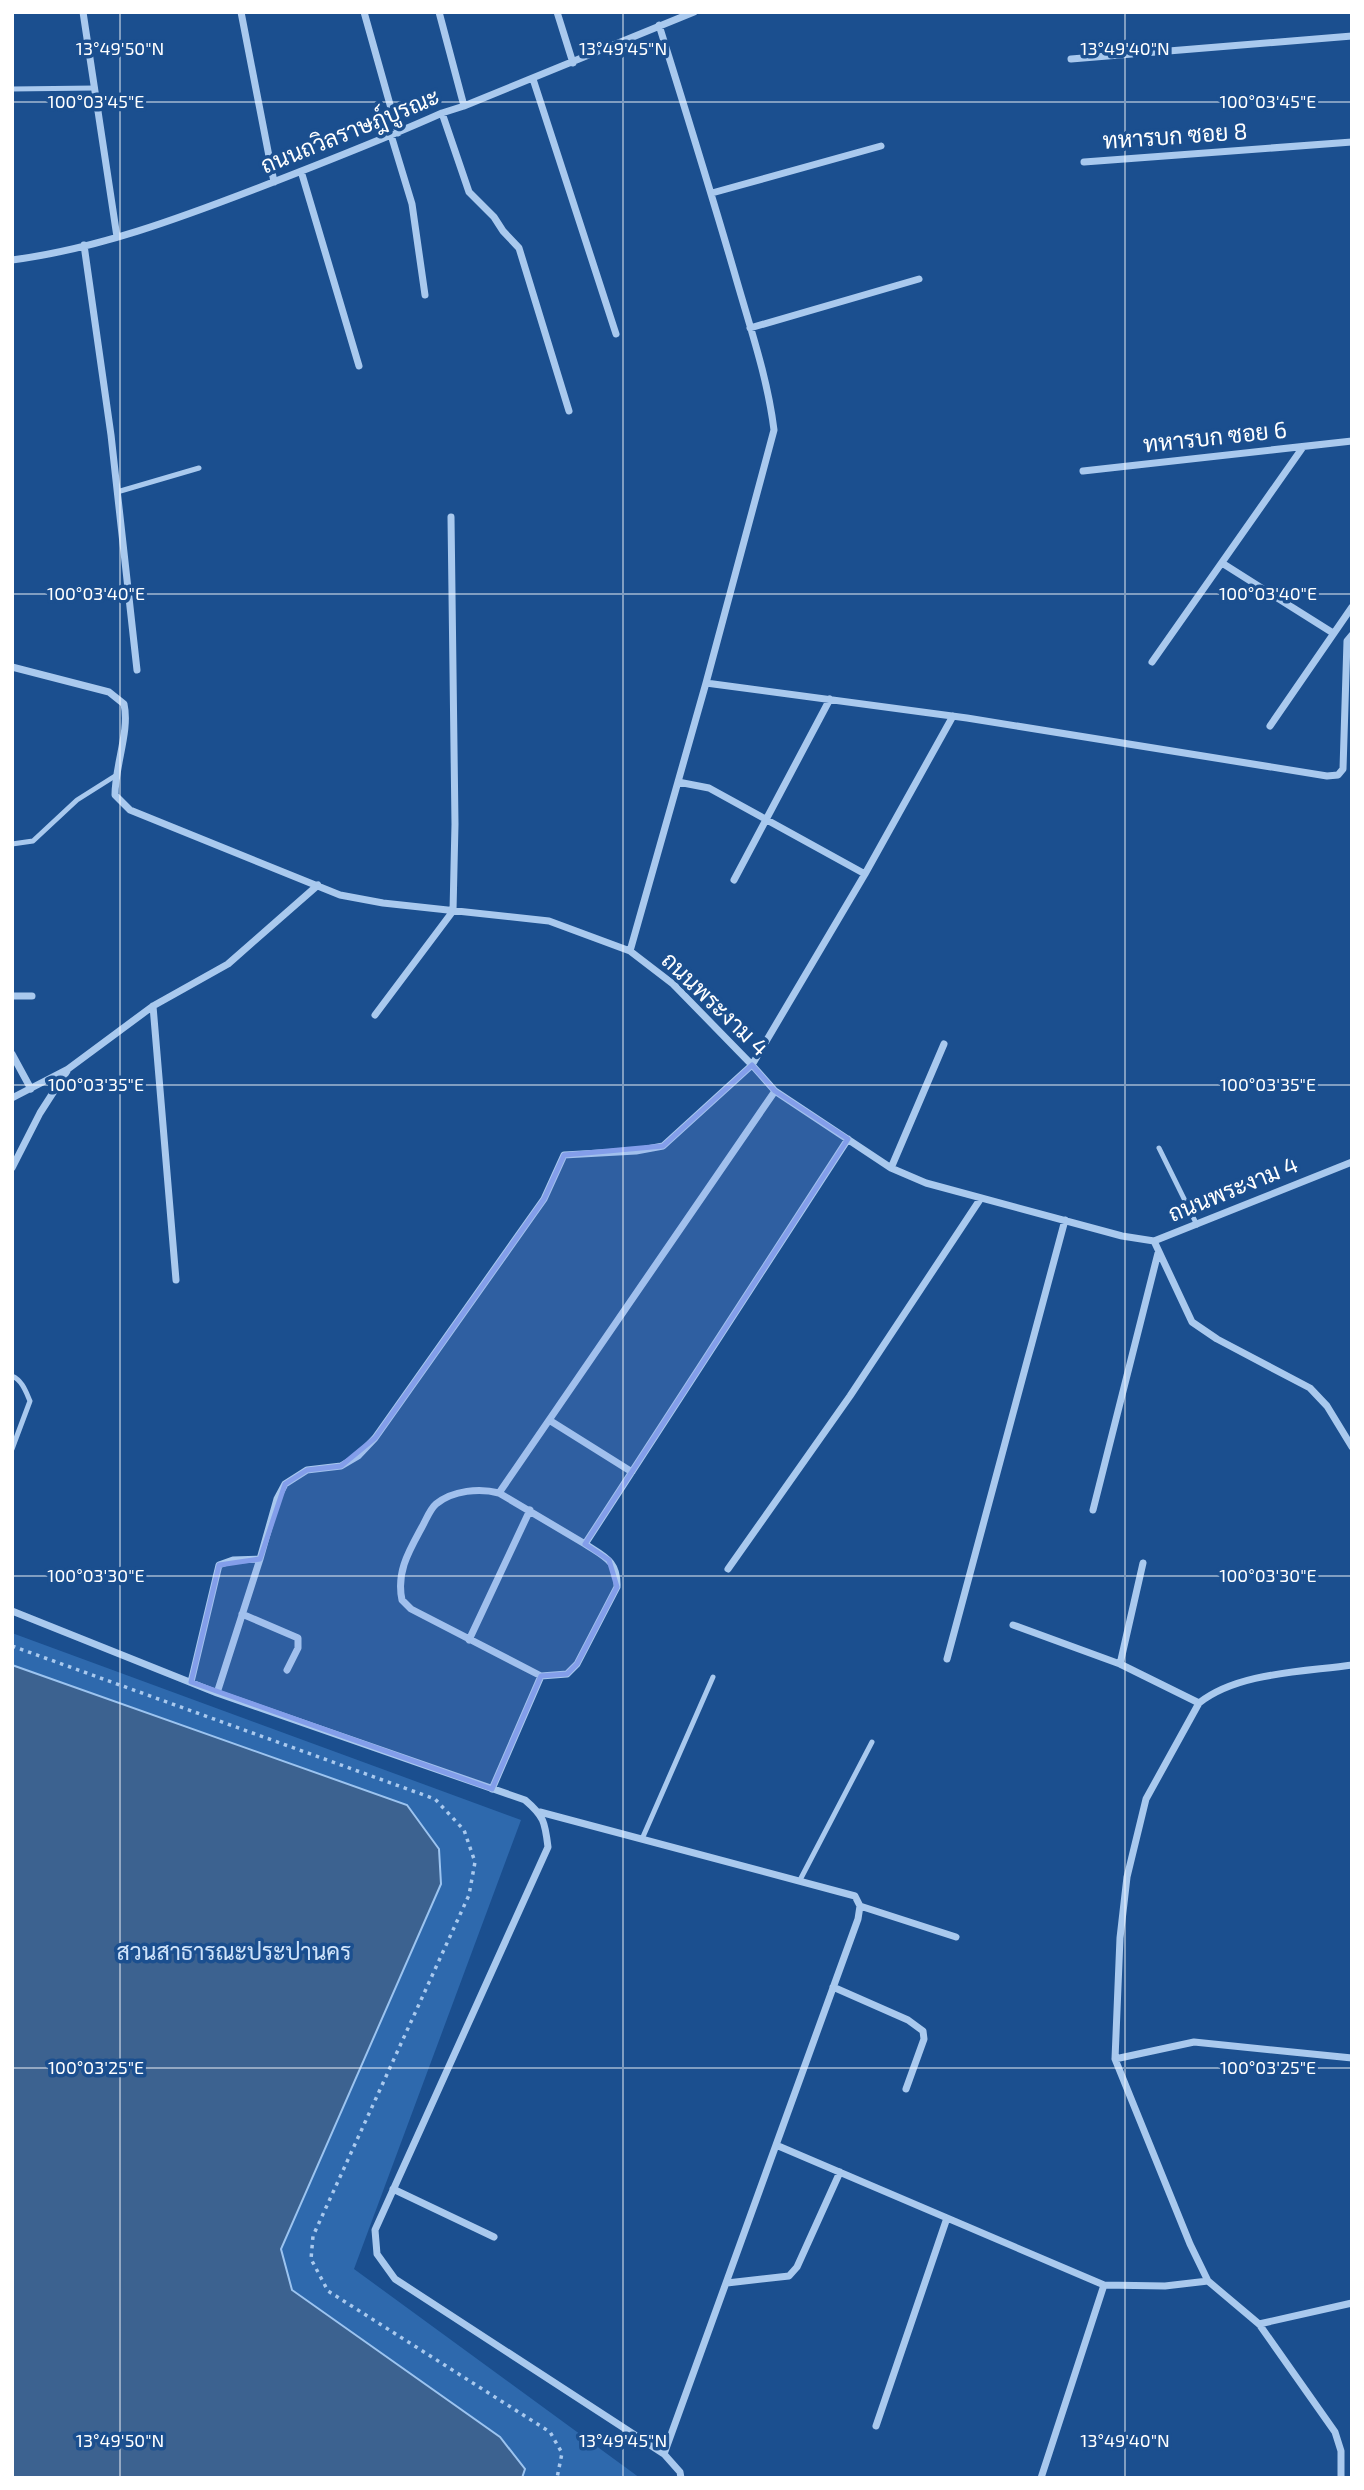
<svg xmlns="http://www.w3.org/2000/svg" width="1364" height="2490" viewBox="0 0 1364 2490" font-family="'Exo 2',Sarabun,sans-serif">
<rect width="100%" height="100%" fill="#1b4f8f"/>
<!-- green -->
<path fill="#2e69ad" d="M12,1633L521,1820L354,2269L640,2478H12Z"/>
<!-- water -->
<path fill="#3c6290" stroke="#9cc4f0" stroke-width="2" d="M12,1665L407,1805L439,1849L441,1884L281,2249L292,2290L500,2437L525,2469L522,2478H12Z"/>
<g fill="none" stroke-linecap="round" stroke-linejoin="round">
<!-- path -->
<path stroke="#a9c9ee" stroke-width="3.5" stroke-dasharray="3.5 5" stroke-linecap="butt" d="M12,1646L435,1799L464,1830L475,1862L469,1895L313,2236L311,2259L328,2291L550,2432L562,2453L557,2478"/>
<!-- lane -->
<path stroke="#a9c9ee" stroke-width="5" d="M12,89L95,88
M117,492L199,468
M12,844L33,841L77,800L115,776
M1159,1148L1197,1225
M12,1376C22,1380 26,1392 30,1401L12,1449
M642,1839L713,1677
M800,1880L872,1742"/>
<!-- street -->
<path stroke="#a9c9ee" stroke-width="7" d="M83,12L117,237
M241,12L274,182
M364,12L398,133
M439,12L464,106
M557,12L573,63
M1071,59L1352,36
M533,79L616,334
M442,113L469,192L494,217L503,231L519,248L569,411
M391,135L412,204L425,295
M1084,162L1352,142
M301,171L359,366
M712,193L881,146
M84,245L111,435L137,670
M12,260C97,249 180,218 258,188C320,164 382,140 442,113L464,106L694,12
M750,328L919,279
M1083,471L1352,441
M1222,563L1333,633
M1152,662L1303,447
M12,667L109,692L124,704C130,731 115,765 115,795L130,810L340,895L383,903L549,921L630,951L673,984L752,1065L775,1091L891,1168L926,1183L1122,1236L1154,1241L1352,1162
M706,683L967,718L1327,776L1338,775L1343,769L1347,641L1352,635
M1270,726L1352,607
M678,782L709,788L865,874
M734,880L830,699
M630,951L706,683L774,430C768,381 752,333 738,285C713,198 686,112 659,25
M12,996H32
M153,1006L176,1280
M375,1015L453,911L455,824L451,517
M12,1054L31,1089
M775,1091L499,1493L585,1544L848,1139
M12,1098L68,1069L153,1006L228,964L318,885
M12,1168L40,1113L67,1071
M891,1168L944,1044
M1154,1241L1192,1322L1217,1339L1310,1388L1327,1406L1352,1447
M549,1420L632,1472
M499,1493C480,1488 453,1490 436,1504C430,1509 426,1520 422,1527C409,1551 396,1572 402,1600L411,1609L541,1676L567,1674L577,1664L617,1587C618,1561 605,1557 585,1544
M1093,1510L1158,1253
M728,1569L850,1396L981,1198
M12,1611L217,1693L525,1800C544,1816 545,1822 548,1847L375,2230L377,2254L395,2279L664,2454L680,2472L681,2478
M242,1614L298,1638V1648L287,1670
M1013,1625L1120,1664L1199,1703
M469,1640L530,1510
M947,1659L1065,1220
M1120,1664L1143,1563
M191,1682L219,1565L233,1560L260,1559
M217,1693L260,1559L277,1499L285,1484L307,1470L341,1466L358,1456L375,1438L544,1199L564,1155L636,1151L663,1146L752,1065L865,874L953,716
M492,1789L541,1676
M540,1812L855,1896L860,1906L858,1919L776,2145
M860,1906L956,1937
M833,1987L908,2020L923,2031L924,2039L906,2089
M1115,2059L1194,2042L1352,2058
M393,2189L494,2237
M727,2283L789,2276L797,2267L840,2172
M1104,2285L1165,2286L1208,2281
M1259,2324L1352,2303
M876,2426L947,2218
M664,2454L776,2145L1104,2285L1041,2478
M1341,2478V2451L1335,2432L1259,2324L1208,2281L1190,2244L1115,2059L1120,1938L1127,1877L1146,1799L1199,1703C1238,1672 1304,1672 1352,1665"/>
</g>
<!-- marked area -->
<path fill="#839eea" fill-opacity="0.2" stroke="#839eea" stroke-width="5" stroke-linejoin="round" d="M752,1065L775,1091L848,1139L585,1544L609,1560L617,1587L577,1664L567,1674L541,1676L492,1789L191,1682L219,1565L260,1559L285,1484L307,1470L341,1466L375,1438L544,1199L564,1155L663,1146Z"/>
<!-- ticks -->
<path fill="none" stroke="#fff" stroke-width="2" stroke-opacity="0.45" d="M120,12V2478M623,12V2478M1125,12V2478M12,102H1352M12,594H1352M12,1085H1352M12,1576H1352M12,2068H1352"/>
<g text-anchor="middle" stroke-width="7" stroke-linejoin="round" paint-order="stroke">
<!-- street labels -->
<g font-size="23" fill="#fff" stroke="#1b4f8f">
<text transform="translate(350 131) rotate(-22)" y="8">ถนนถวิลราษฎ์บูรณะ</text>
<text transform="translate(1175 136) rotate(-4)" y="8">ทหารบก ซอย 8</text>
<text transform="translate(1215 437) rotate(-6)" y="8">ทหารบก ซอย 6</text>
<text transform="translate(715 1004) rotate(44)" y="8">ถนนพระงาม 4</text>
<text transform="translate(1233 1189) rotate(-22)" y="8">ถนนพระงาม 4</text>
</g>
<!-- park labels -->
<g font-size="23" fill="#cfe3fa" stroke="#1b4f8f">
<text x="234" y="1960">สวนสาธารณะประปานคร</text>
</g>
</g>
<g font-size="18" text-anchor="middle" fill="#fff" stroke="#1b4f8f" stroke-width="7" stroke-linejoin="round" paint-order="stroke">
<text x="120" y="55">13°49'50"N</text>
<text x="623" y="55">13°49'45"N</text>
<text x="1125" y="55">13°49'40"N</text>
<text x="1268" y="108">100°03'45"E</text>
<text x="96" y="108">100°03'45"E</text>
<text x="1268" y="600">100°03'40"E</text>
<text x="96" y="600">100°03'40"E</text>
<text x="1268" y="1091">100°03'35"E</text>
<text x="96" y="1091">100°03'35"E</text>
<text x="1268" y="1582">100°03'30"E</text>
<text x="96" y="1582">100°03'30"E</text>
<text x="1268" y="2074">100°03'25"E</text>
<text x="96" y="2074">100°03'25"E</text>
<text x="120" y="2447">13°49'50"N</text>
<text x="623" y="2447">13°49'45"N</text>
<text x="1125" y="2447">13°49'40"N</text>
</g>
<!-- border -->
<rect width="1364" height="2490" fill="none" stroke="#ffffff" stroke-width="28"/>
</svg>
